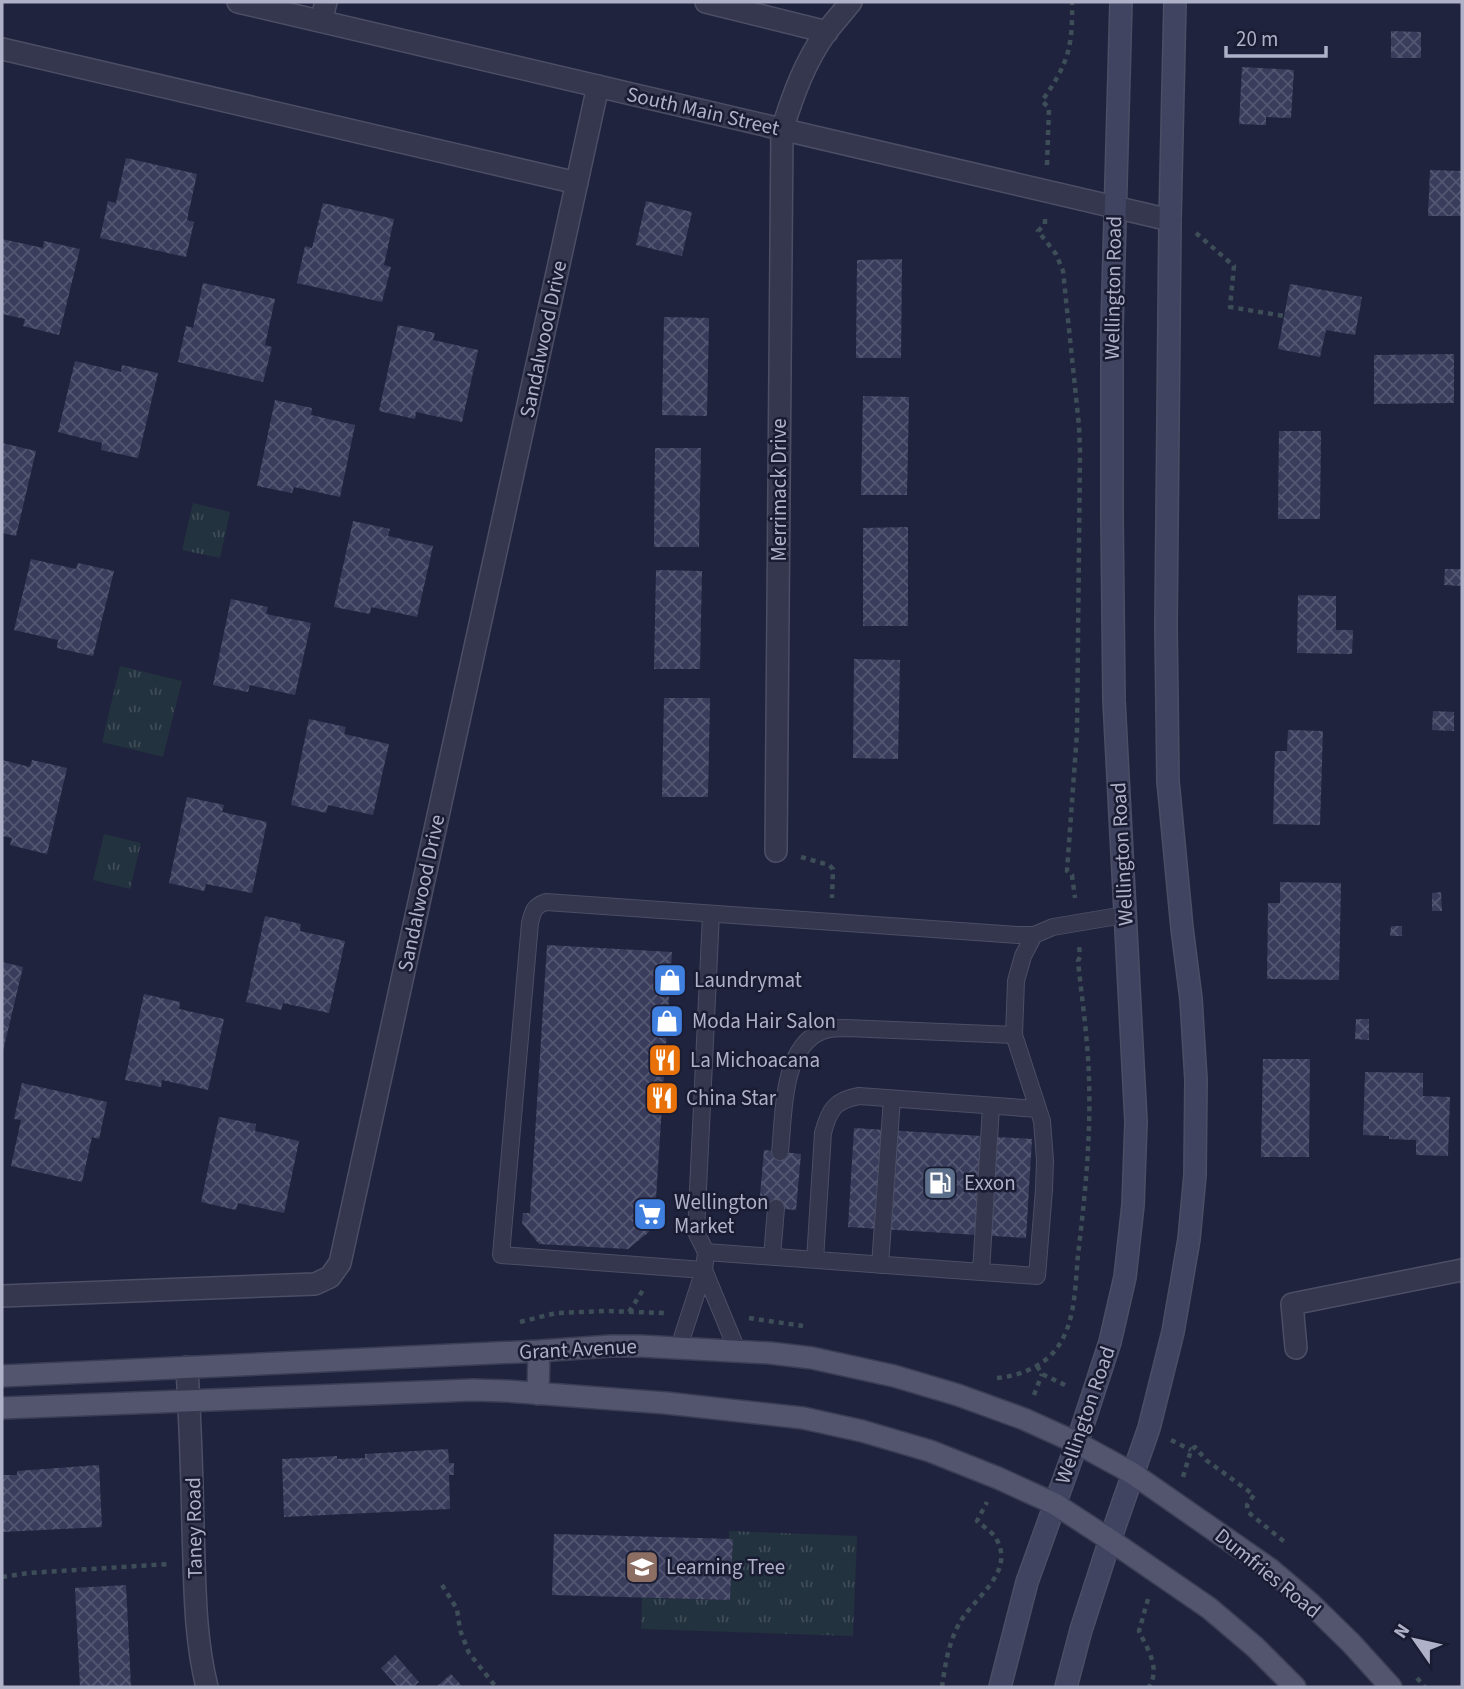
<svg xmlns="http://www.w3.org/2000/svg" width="1464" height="1689" viewBox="0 0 1464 1689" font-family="'Source Sans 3',sans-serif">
<defs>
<pattern id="grass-tufts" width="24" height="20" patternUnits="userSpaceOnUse" patternTransform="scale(1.75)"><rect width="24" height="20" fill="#22323e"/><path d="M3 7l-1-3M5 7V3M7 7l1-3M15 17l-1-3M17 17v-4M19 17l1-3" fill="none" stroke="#404d59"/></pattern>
<pattern id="building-cross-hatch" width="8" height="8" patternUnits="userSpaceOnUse" patternTransform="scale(1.75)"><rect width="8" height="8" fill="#393d5b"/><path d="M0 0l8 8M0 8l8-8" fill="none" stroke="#535771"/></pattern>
</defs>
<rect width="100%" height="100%" fill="#20233d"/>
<!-- grass -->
<path fill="url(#grass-tufts)" d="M193,503L230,512L220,558L182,550Z
M120,666L182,681L163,757L102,742Z
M104,834L141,843L130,889L93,880Z
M729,1531L857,1536L853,1636L641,1629L642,1598L730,1600L733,1540L729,1539Z"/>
<!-- building -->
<path fill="url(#building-cross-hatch)" d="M1391,31L1421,32V58H1391Z
M1242,67L1294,70L1291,118L1266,117V125L1239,124Z
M126,158L197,174L187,220L194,222L186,257L100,238L108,201L116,203Z
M1430,170L1462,171V216H1428Z
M646,201L692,212L682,256L636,245Z
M323,203L394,219L384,265L391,267L382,302L297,283L305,246L312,248Z
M2,239L43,248L44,241L80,249L59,335L23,326L25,319L2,314Z
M902,259L901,358H856L857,260Z
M203,283L275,299L265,345L272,347L263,382L178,362L186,326L193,328Z
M1290,284L1362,297L1355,335L1326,330L1320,357L1278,349Z
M664,317L709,318L707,416L662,415Z
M398,325L435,333L433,340L478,350L462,422L416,412L415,419L379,411Z
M1454,354V403L1374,404V355Z
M75,361L121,372L122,365L158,373L138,458L101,450L102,443L58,432Z
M863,396L909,397L907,495H861Z
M275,400L312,408L311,415L355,425L340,497L294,487L292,493L257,486Z
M1279,431H1321L1320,519H1278Z
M2,443L36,451L16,536L2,533Z
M655,448H701L699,547H654Z
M353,521L390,529L388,536L433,546L417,617L371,607L370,614L334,607Z
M908,527V626H863V528Z
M31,559L76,569L78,563L114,571L93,656L57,648L58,640L14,630Z
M1445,569H1462V586L1444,585Z
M656,570L702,571L700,669H654Z
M1298,595L1336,596V630H1353L1352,654L1297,653Z
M231,599L268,607L266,614L311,623L295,695L250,685L248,692L213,685Z
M854,659L900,660L898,759L853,758Z
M664,698H710L708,797H662Z
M1433,711L1454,712V731L1432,730Z
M309,719L346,727L344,734L389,744L373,815L328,805L326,813L291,805Z
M1288,730L1323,731L1320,825L1273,824L1275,751H1287Z
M2,760L30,767L32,760L67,768L47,854L10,845L12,838L2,836Z
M187,797L224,805L222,812L267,822L252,893L206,884L204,891L169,883Z
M1280,882L1341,883L1339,980L1267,979L1268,903H1280Z
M1441,892L1442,911H1432V893Z
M265,916L301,924L300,931L345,941L329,1013L283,1003L281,1010L246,1002Z
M1391,926H1402V936H1390Z
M547,945L672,952L656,1198H651L649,1232L628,1249L539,1244L522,1223L523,1213H530Z
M2,962L23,967L3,1051H2Z
M144,994L180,1002L179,1009L224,1019L208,1090L162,1080L161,1087L125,1080Z
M1356,1019H1369V1040L1355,1039Z
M1263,1059H1310L1309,1157H1261Z
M1365,1072L1423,1073V1096L1450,1097L1448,1156L1416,1155V1140L1389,1139V1136L1363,1135Z
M22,1083L107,1102L99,1139L92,1137L82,1182L11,1166L21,1120L14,1119Z
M219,1117L256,1124L255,1131L299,1141L284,1213L238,1203L236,1210L201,1202Z
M854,1128L1032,1139L1026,1238L848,1227Z
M764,1150L801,1154L796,1210L759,1207Z
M448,1449L449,1463H454V1475H449L450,1509L284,1517L282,1459L337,1456V1459L365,1458V1454Z
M99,1465L102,1527L2,1532V1475H17V1471Z
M554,1534L733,1539L730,1600L552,1595Z
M126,1585L131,1687H80L75,1588Z
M395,1655L419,1682L413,1687H398L381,1668Z
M451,1674L463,1687H436Z"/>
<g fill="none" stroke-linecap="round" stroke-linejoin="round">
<!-- service casing -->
<g stroke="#4c4e65" stroke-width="18">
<path id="service" d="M780,1152C784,1116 781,1050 820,1032C828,1028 837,1028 846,1028L1014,1035
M706,1252L696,1232L711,914
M772,1257L776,1208
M815,1260L823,1133C829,1110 835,1100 859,1096L1038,1109
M880,1265L892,1099
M704,1270L501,1255L530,923C533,911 534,906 546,902L1018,935H1034L1053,927L1124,915
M704,1270L737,1350
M981,1272L991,1106
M679,1347L704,1270L706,1252L1037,1276L1044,1190L1045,1160L1042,1121L1014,1035L1016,981L1023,956L1034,935"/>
</g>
<!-- minor casing -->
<g stroke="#4c4e65" stroke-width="24">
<path id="minor" d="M706,2L827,32
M321,21L326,2
M2,49L577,183
M776,851L782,130C793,95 805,61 827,31C835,21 843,12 851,2
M2,1296L315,1284L330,1277L340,1263L598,86
M1296,1348L1292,1304L1462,1270
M187,1367C190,1421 192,1474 193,1528C195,1581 194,1635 207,1687"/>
</g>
<!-- tertiary casing -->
<g stroke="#4c4e65" stroke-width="24">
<path id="tertiary" d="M238,2L1170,220"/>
</g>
<!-- secondary casing -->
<g stroke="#4c4e65" stroke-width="24">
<path id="secondary" d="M1000,1687L1027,1582L1077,1443L1110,1342L1125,1277L1133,1205L1136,1122L1114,700L1112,516V328L1121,2
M1066,1687L1081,1630L1110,1540L1149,1428L1173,1332L1189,1239L1195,1175L1196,1080L1191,999L1182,928L1168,781L1166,625L1170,220L1175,2"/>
</g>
<!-- primary casing -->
<g stroke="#3a3d53" stroke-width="24">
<path id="primary" d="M2,1376L539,1351L611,1346H640L770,1353L812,1358L894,1376L958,1395L1024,1419L1077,1443L1132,1473L1270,1569L1311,1604L1351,1643L1391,1687
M538,1394L539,1351
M2,1408L473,1390L506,1391L666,1403L803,1418L862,1431L930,1451L998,1478L1055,1504L1110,1540L1209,1608L1255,1647L1295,1687"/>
</g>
<!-- path -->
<path stroke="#3d4e58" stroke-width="4.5" stroke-dasharray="5 5" stroke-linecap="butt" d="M1047,165L1049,108L1042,101C1068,64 1073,47 1072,2
M1045,219V224L1038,231L1056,254L1063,271L1079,426L1080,451L1077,733L1067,871L1072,875L1075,898
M1196,233L1234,266L1230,307L1284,316
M801,857L829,865L833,869L832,898
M629,1312L643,1290
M749,1318L803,1326
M520,1322L556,1313L606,1311L664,1313
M1037,1366L1042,1374L1067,1386
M997,1378C1019,1376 1043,1367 1057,1348C1076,1322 1075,1285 1078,1255C1085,1196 1091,1138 1089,1079C1088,1040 1082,1000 1078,961L1080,957L1079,945
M1034,1395L1042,1374
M1171,1440L1191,1450
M1183,1477L1191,1450L1195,1447L1206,1460L1254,1495L1247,1505L1248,1512L1287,1544
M2,1577L29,1573L169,1564
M442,1585L457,1609L460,1630L469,1653L496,1687
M1148,1599L1139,1631C1147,1649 1161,1667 1149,1687
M1417,1678L1425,1687
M942,1687C945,1666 948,1644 959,1624C972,1599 1015,1574 997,1540C993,1532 984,1527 977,1521L987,1502"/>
<!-- service -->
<use href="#service" stroke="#34374d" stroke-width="16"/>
<!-- minor -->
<use href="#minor" stroke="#34374d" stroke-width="21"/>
<!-- tertiary -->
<use href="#tertiary" stroke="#34374d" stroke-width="21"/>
<!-- secondary -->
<use href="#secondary" stroke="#414460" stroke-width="21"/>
<!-- primary -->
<use href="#primary" stroke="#52556d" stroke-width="21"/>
</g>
<!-- icons -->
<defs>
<g id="shop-square" transform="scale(1.75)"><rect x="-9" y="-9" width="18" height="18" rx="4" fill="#3f7fe0" stroke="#191c32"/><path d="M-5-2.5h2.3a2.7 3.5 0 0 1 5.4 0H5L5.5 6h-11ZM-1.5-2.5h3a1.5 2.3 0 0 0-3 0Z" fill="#fff"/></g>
<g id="restaurant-square" transform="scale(1.75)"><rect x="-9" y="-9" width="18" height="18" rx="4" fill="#e8710a" stroke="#191c32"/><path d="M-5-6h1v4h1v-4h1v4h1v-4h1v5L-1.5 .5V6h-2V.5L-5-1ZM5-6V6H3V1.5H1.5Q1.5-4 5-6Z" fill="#fff"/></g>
<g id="fuel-square" transform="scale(1.75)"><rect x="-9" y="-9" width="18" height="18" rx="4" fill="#5c6f8a" stroke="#191c32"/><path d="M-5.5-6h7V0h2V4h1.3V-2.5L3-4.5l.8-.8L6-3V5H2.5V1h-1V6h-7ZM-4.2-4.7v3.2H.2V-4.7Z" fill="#fff"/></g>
<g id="supermarket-square" transform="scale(1.75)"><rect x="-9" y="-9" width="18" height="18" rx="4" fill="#3f7fe0" stroke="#191c32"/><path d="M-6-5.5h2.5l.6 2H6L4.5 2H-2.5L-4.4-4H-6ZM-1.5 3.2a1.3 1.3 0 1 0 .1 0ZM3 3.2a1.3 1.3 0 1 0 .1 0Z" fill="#fff"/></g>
<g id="school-square" transform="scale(1.75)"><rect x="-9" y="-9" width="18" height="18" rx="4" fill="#8d6e63" stroke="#191c32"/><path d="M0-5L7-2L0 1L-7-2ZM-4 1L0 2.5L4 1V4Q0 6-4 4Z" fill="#fff"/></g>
</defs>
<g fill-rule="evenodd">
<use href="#shop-square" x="670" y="980"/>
<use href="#shop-square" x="667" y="1021"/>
<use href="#restaurant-square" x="665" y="1060"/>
<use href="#restaurant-square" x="662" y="1098"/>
<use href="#fuel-square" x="940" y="1183"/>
<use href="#supermarket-square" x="650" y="1214"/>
<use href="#school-square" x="642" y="1567"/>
</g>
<g text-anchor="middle" stroke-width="5" stroke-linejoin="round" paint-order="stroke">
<!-- street labels -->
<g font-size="21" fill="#afb1c9" stroke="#191c32">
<text transform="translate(703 111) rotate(13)" y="7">South Main Street</text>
<text transform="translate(1113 288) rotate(-89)" y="7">Wellington Road</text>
<text transform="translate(543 339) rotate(-78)" y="7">Sandalwood Drive</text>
<text transform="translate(779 490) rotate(-90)" y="7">Merrimack Drive</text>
<text transform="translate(1122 854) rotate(-93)" y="7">Wellington Road</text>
<text transform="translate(421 893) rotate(-78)" y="7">Sandalwood Drive</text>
<text transform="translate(578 1349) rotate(-3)" y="7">Grant Avenue</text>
<text transform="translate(1085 1415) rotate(-71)" y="7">Wellington Road</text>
<text transform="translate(194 1528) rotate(-91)" y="7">Taney Road</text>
<text transform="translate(1268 1573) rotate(39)" y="7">Dumfries Road</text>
</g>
<!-- poi labels -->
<g font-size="21" fill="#afb1c9" stroke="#191c32" text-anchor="start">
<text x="694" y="987">Laundrymat</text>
<text x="692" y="1028">Moda Hair Salon</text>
<text x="690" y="1067">La Michoacana</text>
<text x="686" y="1105">China Star</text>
<text x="964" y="1190">Exxon</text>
<text x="674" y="1209">Wellington<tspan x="674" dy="24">Market</tspan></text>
<text x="666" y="1574">Learning Tree</text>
</g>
</g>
<!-- border -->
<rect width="1464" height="1689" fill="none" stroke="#afb1c9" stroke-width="7"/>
<!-- north arrow -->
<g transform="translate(1415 1640) rotate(304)" stroke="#191c32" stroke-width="5" paint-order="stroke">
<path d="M0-5L12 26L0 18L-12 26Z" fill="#afb1c9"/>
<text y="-10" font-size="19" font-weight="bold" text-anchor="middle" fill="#afb1c9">N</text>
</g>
<!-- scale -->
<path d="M1226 46v10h100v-10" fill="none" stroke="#afb1c9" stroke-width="3.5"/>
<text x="1236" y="46" font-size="21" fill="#afb1c9" stroke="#191c32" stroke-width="5" paint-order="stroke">20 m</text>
</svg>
